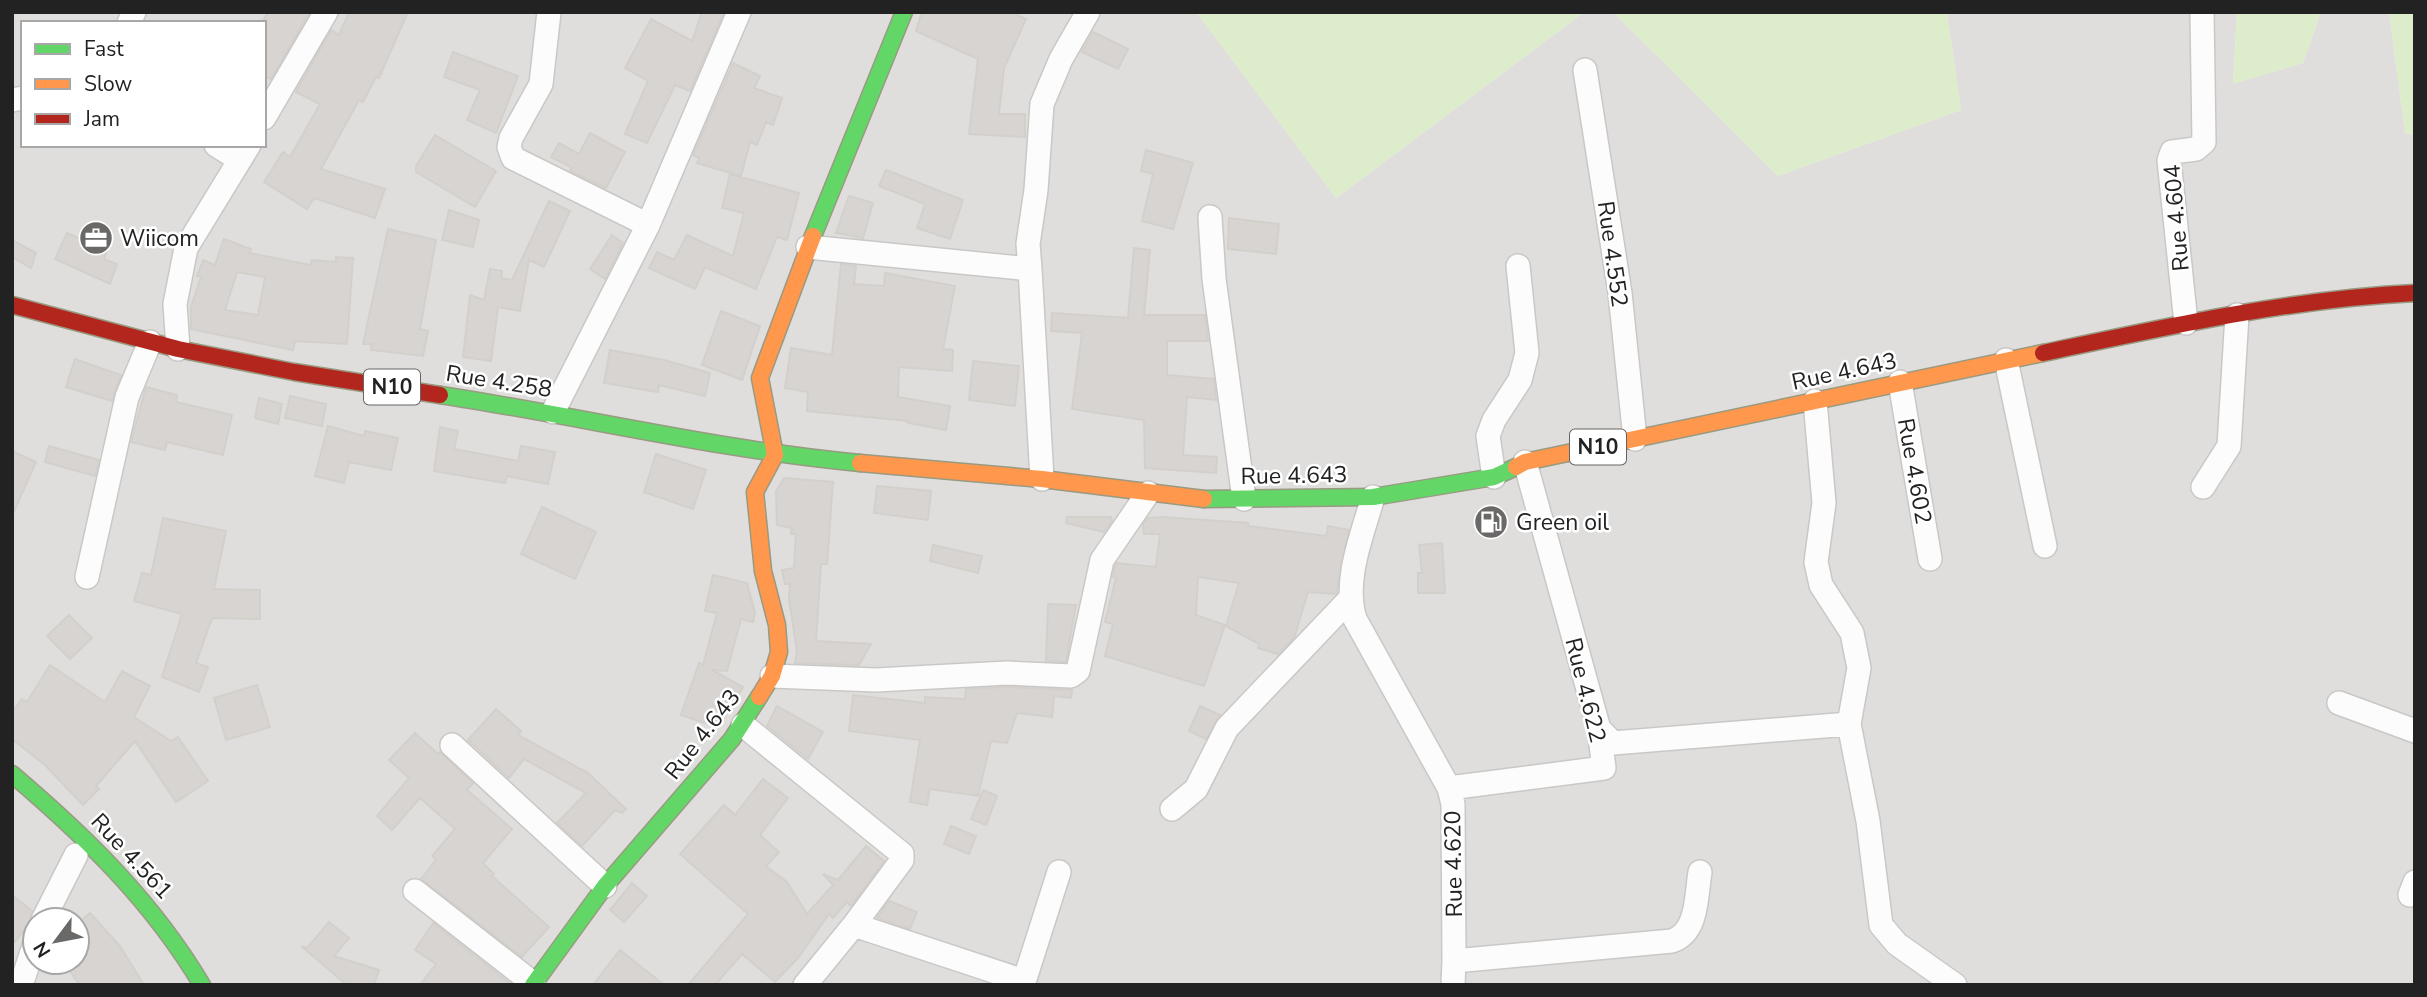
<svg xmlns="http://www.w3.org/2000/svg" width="2427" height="997" viewBox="0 0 2427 997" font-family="'Nunito Sans',sans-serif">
<rect width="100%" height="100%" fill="#f0eeeb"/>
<!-- residential -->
<path fill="#dfdedc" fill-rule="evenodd" d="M12,12H1196L1336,198L1584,12H1613L1778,176L1961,110L1947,12H2237L2233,84L2303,63L2321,12H2389L2405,133L2415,136V985H12ZM23,23H264V145H23ZM35,920H77V962H35Z"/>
<!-- grass -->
<path fill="#ddeccb" d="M1196,12H1584L1336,198Z
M1613,12H1947L1961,110L1778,176Z
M2237,12H2321L2303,63L2233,84Z
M2389,12H2415V136L2405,133Z"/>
<!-- building -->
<path fill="#d7d4d2" stroke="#d3d0cc" stroke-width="2" fill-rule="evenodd" d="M268,12H310L271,79L264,76V19Z
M349,12H408L379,78L376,77L363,102L359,100L321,169L385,189L375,218L314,198L307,209L264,182L283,152L290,157L320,104L296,92L331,30L339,35Z
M702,12H724L690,91L675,85L647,143L625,134L648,81L625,68L651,19L692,41Z
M922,12H1011L1026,19L1004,68L999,114H1025V137L969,134L978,59L916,31Z
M1093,32L1128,49L1118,69L1082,52Z
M453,52L518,76L496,133L467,120L480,90L444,77Z
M733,63L760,76L754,88L782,98L773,125L766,122L757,145L750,142L741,176L697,163L699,158L693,155Z
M590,133L625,152L606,188L570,171L571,167L551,157L559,143L579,154Z
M435,135L496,171L475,207L416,172V166Z
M1146,150L1193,163L1173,229L1142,221L1153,174L1141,171Z
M886,170L963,200L950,239L917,228L925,204L879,186Z
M730,174L799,193L787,240L777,237L756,289L705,267L695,289L649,268L657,252L674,260L687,235L733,256L744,213L722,208Z
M849,196L873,203L863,238L836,233Z
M549,201L570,211L544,267L529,260L520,311L498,307L491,361L463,357L470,295L484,300L490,269L502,271L501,278L512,280Z
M449,210L479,220L473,247L442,240Z
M1229,218L1279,224L1276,254L1228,249Z
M388,229L436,240L420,329L428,331L423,356L371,350L372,344H363Z
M67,233L107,251L104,259L117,264L110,284L55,259Z
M612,235L623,243L605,279L590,269Z
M224,239L251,249L249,253L311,265L312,260L336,262V257L353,258L347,344L295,341L293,350L191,329V307L201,277L197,276L203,260L215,265ZM237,272L265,277L258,315L225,310Z
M12,240L36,253L31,268L12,257Z
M1134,248L1150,250L1144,315H1205L1208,341H1167V375L1214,379L1216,400L1187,397L1183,455L1217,457L1216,473L1145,468L1144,420L1072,409L1082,333L1051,331L1052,313L1128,318Z
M841,264L856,266L854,284L884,286L885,273L955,286L943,349L953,350L952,371L899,367L898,397L950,406L946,430L908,423V421L807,411L808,392L785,388L791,348L832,355Z
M721,311L760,326L742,380L702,365Z
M610,350L664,360L710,373L705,396L659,385L658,392L604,383Z
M75,359L121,375L112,401L66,387Z
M973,361L1019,366L1015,406L969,400Z
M146,387L177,395L176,402L232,415L223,455L167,442L165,450L131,442Z
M290,396L326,404L322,426L285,418Z
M259,398L282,404L278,424L255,418Z
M328,426L364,436L365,431L398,438L391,470L349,462L344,483L315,476Z
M440,427L458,431L454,449L518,461L521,446L555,452L548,484L507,476L505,483L434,471Z
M49,446L99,460L95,476L45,462Z
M12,451L36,462L12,516Z
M656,454L706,470L693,509L644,492Z
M784,478L833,482L827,564H821L816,641L871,644L859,665L795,663L797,651L789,599L790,584H785L782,570L794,568L796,534H791L792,528L777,525L776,491Z
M877,486L931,491L928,520L874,513Z
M542,507L596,532L575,579L521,554Z
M1067,517H1111L1112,521L1104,532L1066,523Z
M1162,517L1248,523V526L1326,536L1328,526L1349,530L1336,594L1308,592L1294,638L1278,654L1258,648L1259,644L1226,626L1239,583L1198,577L1196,615L1225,625L1204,686L1105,656L1113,624L1105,622L1116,578L1113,577L1115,566L1117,563L1156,567L1160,534H1144L1143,524L1148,518Z
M163,518L226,531L214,589L260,590V619L212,618L196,663L208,667L199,692L162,677L182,614L134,601L142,573L151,575Z
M1442,543L1445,593H1418V573H1422L1419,545Z
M933,545L982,556L978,573L930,561Z
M713,575L747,583L755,613L753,622L741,619L727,671L712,670L743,687L718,727L681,715L699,663L703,665L717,613L705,611Z
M1048,604L1076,605L1066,662L1046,661Z
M69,615L92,638L70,659L47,636Z
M50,665L105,702L122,671L150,686L134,717L171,741L178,737L208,781L176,802L135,741L96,786L99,789L83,805L45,765L12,739V712L22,699L27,702Z
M257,685L270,727L226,740L214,698Z
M1007,687L1072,690L1071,698L1054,696L1052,717L1017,713L1007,743L991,741L978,796L930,789L927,805L910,802L920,740L849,731L853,695L925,703V697L965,699L966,689Z
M777,706L823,732L808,759L767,726Z
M1200,706L1220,715L1206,739L1189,731Z
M496,709L521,731L518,735L588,773L626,809L622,813L615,810L582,846L557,823L586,793L524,759L509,778L468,740Z
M415,733L438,754L440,752L473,783L467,790L512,829L483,863L494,874L492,876L549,927L522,957L421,879L436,860L432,856L455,829L420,798L392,830L377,816L409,778L389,760Z
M763,779L788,798L760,835L779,852L766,866L787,882L807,914L833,885L823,874L838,880L866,846L884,861L851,906L847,902L833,918L829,914L798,958L775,982L742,954L715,985H688L748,914L680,854L724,805L735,815Z
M983,790L997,796L986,825L971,819Z
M951,826L976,836L969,854L944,844Z
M632,883L647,896L624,922L610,910Z
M12,895L32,911L30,923L12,945Z
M889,901L917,912L910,929L877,918Z
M90,913L120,946L144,985H80L63,962H77V924Z
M329,922L349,938L334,956L379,970L374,985H347L301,946L307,948Z
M433,923L512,985H420L436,964L415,950Z
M620,950L664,985H593Z"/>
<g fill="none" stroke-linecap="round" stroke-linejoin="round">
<!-- street casing -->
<g stroke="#c9c8c7" stroke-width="26">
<path id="street" d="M549,12L541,84L511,138L509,147L513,158L648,225
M129,23L134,12
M1585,70L1620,293L1635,439
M12,100L23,98
M264,118L326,12
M216,145L240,160
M1210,217L1214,279L1244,499
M808,247L1030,269L1042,479
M1030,269L1028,244L1036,190L1042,104L1061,59L1088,12
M2186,323L2169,160L2172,152L2196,149L2204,142L2202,12
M178,349L175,304L186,248L249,145
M2006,360L2045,546
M1900,382L1930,559
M1815,401L1824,503L1816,562L1821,585L1852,633L1859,668L1849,724L1868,821L1881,925L1897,944L1955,985
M553,412L648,225L739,12
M1494,477L1488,436L1494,420L1520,380L1527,353L1518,266
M2203,487L2229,446L2237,315
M1373,497C1362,536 1343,580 1355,619L1449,788L1453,804L1454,961L1672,941C1698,932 1696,897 1700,872
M87,577L127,397L150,342
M772,676L876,680L1007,673L1071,676L1078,671L1102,560L1148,493
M2339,703L2415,731
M743,725L902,854V860L854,925L805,985
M1599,729L1613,743L1849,724
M452,745L605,886
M1449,788L1604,768L1599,729L1525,462
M1172,809L1196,789L1227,728L1349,600
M415,891L534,984
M2410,895L2415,882
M43,920L76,855
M854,925L1024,981
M21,985L35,943
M1023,985L1059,872
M1453,985L1454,961"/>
</g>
<!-- fast casing -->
<g stroke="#999a82" stroke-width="19">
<path id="fast" d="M813,236L904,12
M440,395C580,416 719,450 860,463
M1204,499L1373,497L1494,477L1516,467
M12,774C86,837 152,901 202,985
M533,985L605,886L732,739L759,697"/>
</g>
<!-- slow casing -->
<g stroke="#999a82" stroke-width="19">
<path id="slow" d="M860,463L1042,479L1204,499
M1516,467L1525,462L2043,353
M759,697L772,676L779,652L777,625L763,571L755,492L775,455L760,378L813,236"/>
</g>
<!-- jam casing -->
<g stroke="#999a82" stroke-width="19">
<path id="jam" d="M12,305L178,349L294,372L440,395
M2043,353C2165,327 2290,299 2415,293"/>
</g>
<!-- street -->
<use href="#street" stroke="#fdfcfc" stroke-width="23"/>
<!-- fast -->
<use href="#fast" stroke="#63d668" stroke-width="16"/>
<!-- slow -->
<use href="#slow" stroke="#ff974d" stroke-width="16"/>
<!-- jam -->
<use href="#jam" stroke="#b3261e" stroke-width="16"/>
</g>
<!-- icons -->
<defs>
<g id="office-disc" transform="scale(1.75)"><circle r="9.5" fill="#6a6968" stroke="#fff"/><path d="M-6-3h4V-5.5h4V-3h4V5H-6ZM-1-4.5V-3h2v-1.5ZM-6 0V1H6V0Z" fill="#fff"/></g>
<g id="fuel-disc" transform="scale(1.75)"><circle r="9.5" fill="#6a6968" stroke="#fff"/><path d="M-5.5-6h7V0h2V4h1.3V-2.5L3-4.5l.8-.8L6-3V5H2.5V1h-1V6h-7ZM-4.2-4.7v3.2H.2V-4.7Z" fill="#fff"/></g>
</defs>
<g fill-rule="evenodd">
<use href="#office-disc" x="96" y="238"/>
<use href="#fuel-disc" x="1491" y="522"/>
</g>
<g text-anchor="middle" stroke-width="5" stroke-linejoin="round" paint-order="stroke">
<!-- shield labels -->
<g fill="#fff" stroke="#646464" stroke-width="2">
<rect x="364" y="369.5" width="56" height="35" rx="5"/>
<rect x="1570" y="429.5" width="56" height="35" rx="5"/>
</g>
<g font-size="21" font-weight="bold" fill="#222">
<text x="392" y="394">N10</text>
<text x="1598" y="454">N10</text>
</g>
<!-- street labels -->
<g font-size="23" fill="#222" stroke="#fff">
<text transform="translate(2176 218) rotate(-95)" y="8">Rue 4.604</text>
<text transform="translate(1613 254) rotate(82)" y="8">Rue 4.552</text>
<text transform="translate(1844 371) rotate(-12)" y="8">Rue 4.643</text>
<text transform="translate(499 381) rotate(9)" y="8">Rue 4.258</text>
<text transform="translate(1915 471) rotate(80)" y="8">Rue 4.602</text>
<text transform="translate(1294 475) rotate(-1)" y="8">Rue 4.643</text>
<text transform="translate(1586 690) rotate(76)" y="8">Rue 4.622</text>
<text transform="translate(702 734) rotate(-52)" y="8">Rue 4.643</text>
<text transform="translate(132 856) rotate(47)" y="8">Rue 4.561</text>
<text transform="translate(1453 864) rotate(-91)" y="8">Rue 4.620</text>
</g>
<!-- poi labels -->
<g font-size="23" fill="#222" stroke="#fff" text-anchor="start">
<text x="120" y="246">Wiicom</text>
<text x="1516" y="530">Green oil</text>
</g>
</g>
<!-- border -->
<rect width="2427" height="997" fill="none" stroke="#222222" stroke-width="28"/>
<!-- legend -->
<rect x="21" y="21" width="245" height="126" fill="#ffffff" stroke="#a7a7a7" stroke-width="2"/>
<rect x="35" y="44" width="35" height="10" fill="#63d668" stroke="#a7a7a7" stroke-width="2"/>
<text x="84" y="56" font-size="21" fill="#222222">Fast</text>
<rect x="35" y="79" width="35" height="10" fill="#ff974d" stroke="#a7a7a7" stroke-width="2"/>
<text x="84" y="91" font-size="21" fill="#222222">Slow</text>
<rect x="35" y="114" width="35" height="10" fill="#b3261e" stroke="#a7a7a7" stroke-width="2"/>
<text x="84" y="126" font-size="21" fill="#222222">Jam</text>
<!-- north arrow -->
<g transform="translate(56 941) rotate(238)"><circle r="33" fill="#ffffff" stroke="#a7a7a7" stroke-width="2"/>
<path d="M0-5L12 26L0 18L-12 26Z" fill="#6a6968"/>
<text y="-10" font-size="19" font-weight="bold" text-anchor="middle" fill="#222222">N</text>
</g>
</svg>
